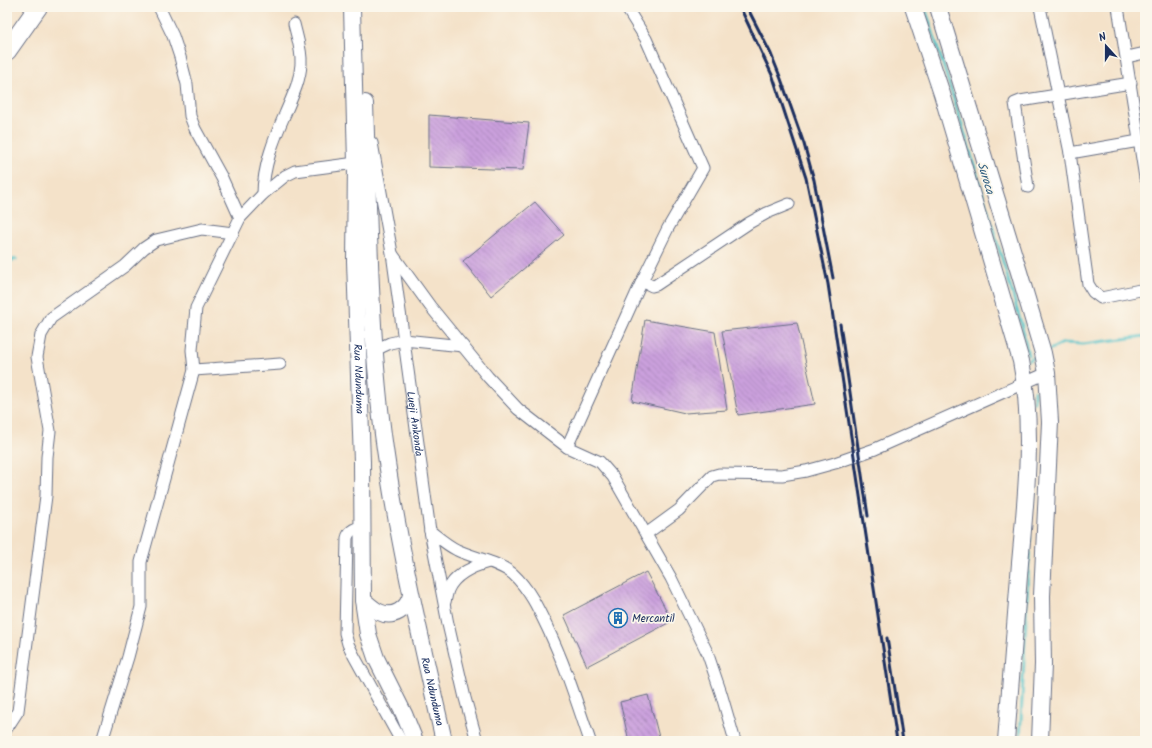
<svg xmlns="http://www.w3.org/2000/svg" width="1152" height="748" viewBox="0 0 1152 748" font-family="Kalam,sans-serif">
<defs>
<pattern id="building-back-hatch" width="6" height="6" patternUnits="userSpaceOnUse"><rect width="6" height="6" fill="#cba0dd"/><path d="M-1 5l2 2M0 0l6 6M5-1l2 2" fill="none" stroke="#a483b6"/></pattern>
</defs>
<rect width="100%" height="100%" fill="#fbf7ec"/>
<filter id="ink" filterUnits="userSpaceOnUse"><feTurbulence type="fractalNoise" baseFrequency=".025" numOctaves="2"/><feDisplacementMap in="SourceGraphic" scale="8" xChannelSelector="R" yChannelSelector="G"/><feConvolveMatrix kernelMatrix="1 2 1 2 8 2 1 2 1" color-interpolation-filters="sRGB"/></filter>
<filter id="wash" filterUnits="userSpaceOnUse"><feTurbulence type="fractalNoise" baseFrequency=".012" numOctaves="4" result="noise"/><feDisplacementMap in="SourceGraphic" scale="16" xChannelSelector="R" yChannelSelector="G"/><feGaussianBlur stdDeviation="0.9" result="paint"/><feColorMatrix in="noise" values="0 0 0 0 0 0 0 0 0 0 0 0 0 0 0 0 0 1.4 0 .05"/><feComposite in="paint" operator="in"/></filter>
<g filter="url(#wash)">
<rect width="100%" height="100%" fill="#f4e2c9"/>
<g fill="none" stroke-linecap="round" stroke-linejoin="round">
<!-- stream -->
<path stroke="#54c2c8" stroke-width="3" d="M925,7L967,141L1022,326L1028,355
M7,262L16,259
M1047,351L1063,343L1083,344L1145,336
M1029,360L1039,355
M1034,391V402
M1020,741L1030,537"/>
</g>
<g id="blocks">
<!-- building -->
<path fill="url(#building-back-hatch)" d="M429,115L529,123L523,170L429,167Z
M535,202L564,235L491,296L463,261Z
M645,320L715,332L727,410L685,413L632,401Z
M797,323L815,404L738,415L722,331Z
M646,572L672,621L587,666L564,615Z
M648,695L660,741H629L620,702Z"/>
</g>
</g>
<g filter="url(#ink)">
<use href="#blocks" fill-opacity="0" stroke="#676e83" stroke-width="1"/>
<g fill="none" stroke-linecap="round" stroke-linejoin="round">
<!-- minor casing -->
<g stroke="#676e83" stroke-width="13">
<g id="minor">
<path d="M159,7L173,36L180,57L187,84L190,116L195,129L222,178L240,218"/>
<path d="M1040,7L1070,153L1088,284L1093,292L1101,298L1145,289"/>
<path d="M1118,7L1145,178"/>
<path d="M1127,57L1145,53"/>
<path id="s1" d="M372,143L392,253L430,531L448,624L465,698L477,741"/>
<path d="M1070,153L1139,141"/>
<path d="M1028,187L1015,103L1020,101L1131,83"/>
<path d="M263,194C263,167 274,139 285,114C292,97 300,82 301,64C302,51 297,37 294,24"/>
<path d="M393,255L430,306L488,377L518,409L567,447L600,462L613,477L671,578L707,652L721,693L735,741"/>
<path d="M642,281L652,286L656,285L749,223L767,213L789,204"/>
<path d="M375,350L390,343L404,340L463,346"/>
<path d="M194,370L280,364"/>
<path d="M567,447L642,281L668,228L703,168L646,39L626,7"/>
<path d="M362,527C355,528 349,530 347,538L345,633L348,644L354,656L401,741"/>
<path d="M430,531C439,538 447,545 457,550C474,558 499,562 513,574C529,589 538,608 547,627C565,664 577,703 590,741"/>
<path d="M646,534L679,510L712,476L719,474L782,475L806,471L835,463L875,449L1047,373"/>
<path d="M445,602C446,598 447,593 448,590C455,574 474,566 489,562"/>
<path d="M7,728L18,711L46,496L47,457L50,431L37,357L41,335L51,318L125,266L144,248L156,240L202,229L233,233"/>
<path d="M102,741L128,657L141,607V562L194,370L192,350L196,308L240,218L263,194L285,176L295,171L356,163"/>
</g>
</g>
<!-- secondary casing -->
<g stroke="#676e83" stroke-width="18">
<g id="secondary">
<path id="s2" d="M352,7L356,163L355,261L362,462L363,600L368,634L376,658L404,714L415,741"/>
<path d="M913,7L942,94L1021,361C1034,426 1026,497 1020,563C1015,622 1011,682 1006,741"/>
<path d="M938,7L1019,272L1043,353L1047,373L1050,422L1042,596L1043,664L1040,741"/>
<path id="s3" d="M365,103C369,217 369,336 385,449C399,547 422,644 444,741"/>
<path d="M363,600C368,604 373,609 379,612C393,619 408,609 411,595"/>
</g>
</g>
<!-- primary casing -->
<g stroke="#676e83" stroke-width="20">
<path id="primary" d="M7,51L38,7"/>
</g>
<!-- minor -->
<use href="#minor" stroke="#fff" stroke-width="11"/>
<!-- secondary -->
<use href="#secondary" stroke="#fff" stroke-width="16"/>
<!-- primary -->
<use href="#primary" stroke="#fff" stroke-width="18"/>
<!-- rail -->
<path stroke="#1b2f5e" stroke-width="3" d="M740,7L773,77L806,178L828,284L897,741
M747,7L771,54L781,79L804,144L814,180L833,278
M840,324L868,516
M887,638L903,741"/>
</g>
</g>
<!-- icons -->
<defs>
<g id="building-ring" transform="scale(1)"><circle r="9.5" fill="#fbf7ec" stroke="#1f6fb2" stroke-width="1.5"/><path d="M-4-6H4V6H1V3H-1V6H-4ZM-2.5-4.3h1.7v1.8h-1.7ZM.8-4.3h1.7v1.8H.8ZM-2.5-1h1.7V.8h-1.7ZM.8-1h1.7V.8H.8Z" fill="#1f6fb2"/></g>
</defs>
<g fill-rule="evenodd">
<use href="#building-ring" x="618" y="618"/>
</g>
<g text-anchor="middle" stroke-width="3.5" stroke-linejoin="round" paint-order="stroke">
<!-- street labels -->
<g font-size="11" fill="#1b2f5e" stroke="#fbf7ec">
<text dy="4" stroke="none"><textPath href="#s2" startOffset="372">Rua Ndunduma</textPath></text>
<text dy="4" stroke="none"><textPath href="#s1" startOffset="284">Lueji Ankonda</textPath></text>
<text dy="4" stroke="none"><textPath href="#s3" startOffset="594">Rua Ndunduma</textPath></text>
</g>
<!-- poi labels -->
<g font-size="11" fill="#1b2f5e" stroke="#fbf7ec" text-anchor="start">
<text x="632" y="622">Mercantil</text>
</g>
<!-- water labels -->
<g font-size="12" font-style="italic" fill="#2c5b7e" stroke="#fbf7ec">
<text transform="translate(986 178) rotate(73)" y="4">Suroca</text>
</g>
</g>
<!-- margin -->
<rect width="1152" height="748" fill="none" stroke="#fbf7ec" stroke-width="24"/>
<!-- north arrow -->
<g transform="translate(1106 46) rotate(339)" stroke="#fbf7ec" stroke-width="3" paint-order="stroke">
<path d="M0-3L7 15L0 10L-7 15Z" fill="#1b2f5e"/>
<text y="-6" font-size="11" font-weight="bold" text-anchor="middle" fill="#1b2f5e">N</text>
</g>
</svg>
